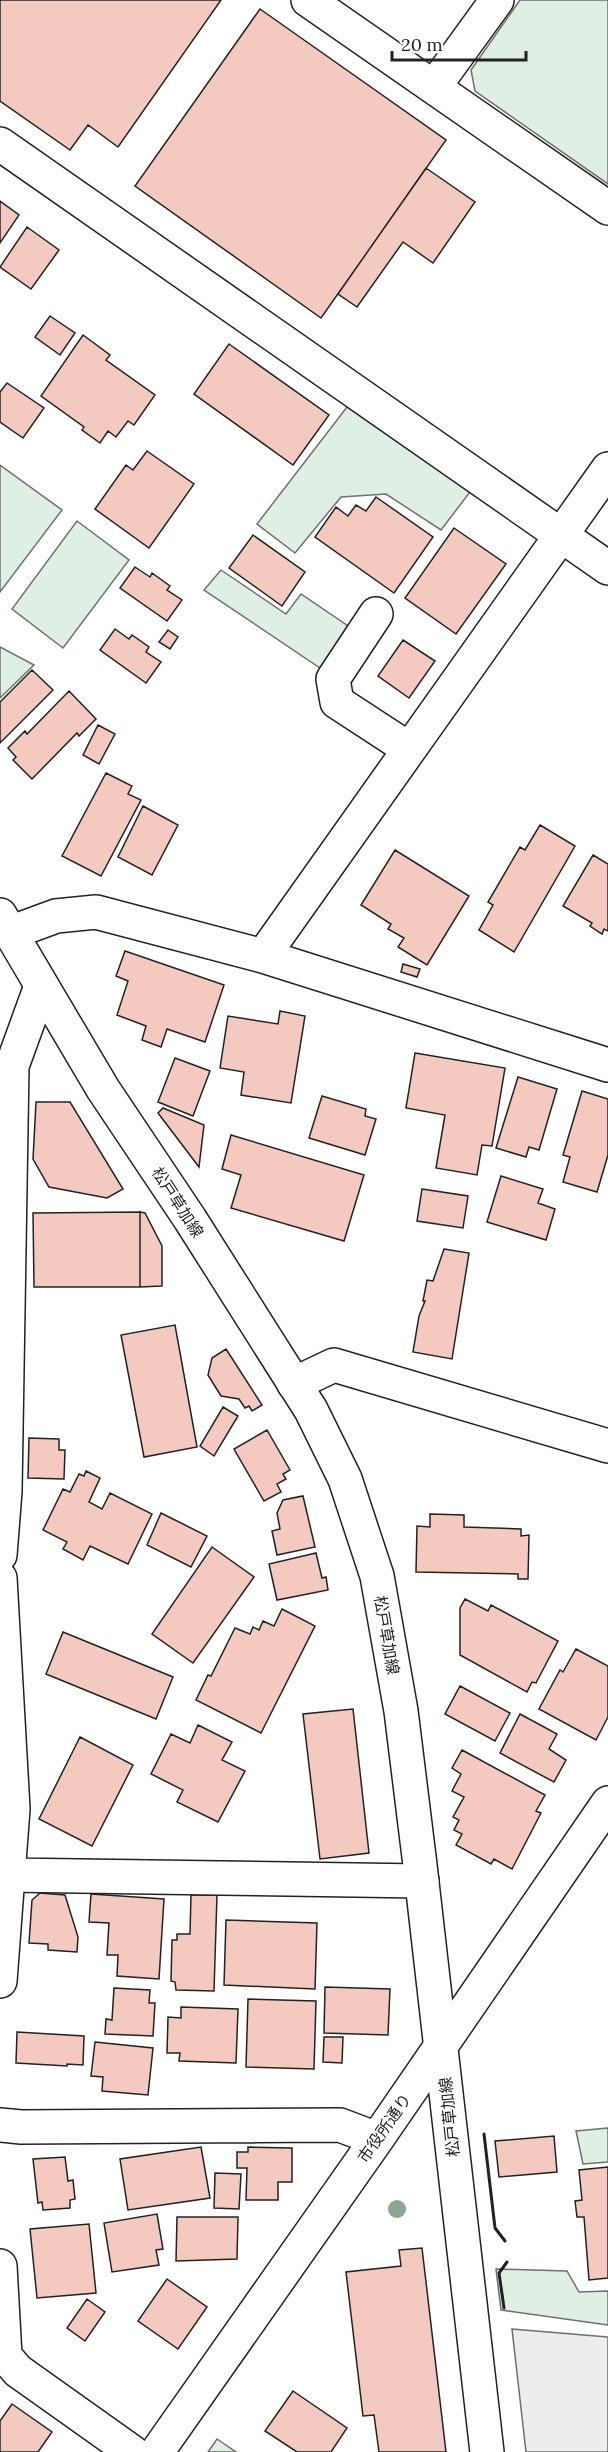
<svg xmlns="http://www.w3.org/2000/svg" width="608" height="2452" viewBox="0 0 608 2452" font-family="Lora,'Noto Sans JP',serif">
<rect width="100%" height="100%" fill="#fff"/>
<!-- green -->
<path fill="#e0efe3" stroke="#6f6f6f" stroke-width="1.5" d="M520,0H608V184L475,91L471,70Z
M347,407L470,492L441,530L386,494L341,497L295,553L257,524Z
M0,465L62,510L0,592Z
M77,521L129,560L63,648L12,609Z
M221,570L286,614L301,594L351,628L323,670L204,590Z
M0,647L34,665L0,698Z
M608,2128V2162L583,2164L576,2131Z
M496,2269L567,2271L579,2292L608,2291V2325L501,2310Z
M217,2439L236,2452H208Z"/>
<!-- parking -->
<path fill="#ededed" stroke="#6f6f6f" stroke-width="1.5" d="M512,2329L608,2337V2452H526Z"/>
<!-- building -->
<path fill="#f3c9c0" stroke="#222" stroke-width="1.5" d="M0,0H221L118,147L88,125L70,150L0,101Z
M260,9L446,140L321,318L135,186Z
M426,168L475,202L433,263L403,242L357,307L338,294Z
M0,201L19,215L0,243Z
M27,227L59,250L31,289L0,267Z
M50,316L75,333L60,355L35,337Z
M83,335L110,355L106,360L155,395L134,425L128,421L116,437L108,431L100,443L82,430L84,427L41,396Z
M229,344L329,415L293,465L194,394Z
M7,383L44,408L23,438L0,422V392Z
M147,451L194,484L149,548L95,509L126,465L133,470Z
M376,497L433,537L394,593L315,537L336,507L348,516L356,505L366,511Z
M454,528L506,564L456,634L405,598Z
M253,535L305,572L282,606L229,568Z
M135,567L150,577L152,573L170,586L167,590L182,600L167,621L120,588Z
M115,629L129,639L132,635L149,647L146,652L161,662L146,683L100,650Z
M168,630L178,637L170,649L159,642Z
M403,640L435,661L409,698L378,676Z
M32,670L53,690L0,743V702Z
M69,691L96,719L79,736L77,733L32,779L13,760L16,757L8,748L25,731L27,734Z
M98,725L115,734L99,764L83,755Z
M106,773L132,786L128,794L141,800L101,876L62,856Z
M143,806L178,825L152,875L118,857Z
M540,825L575,846L514,952L479,930L493,905L488,902L520,847L525,850Z
M395,850L469,896L427,965L398,947L404,938L388,929L391,924L361,905Z
M593,855L608,864V931L604,929L602,934L590,926L592,923L563,906Z
M125,951L224,985L205,1042L167,1029L161,1047L142,1040L146,1026L117,1015L128,981L116,976Z
M403,964L420,969L417,977L401,972Z
M280,1011L305,1016L291,1103L241,1095L244,1072L220,1068L228,1016L278,1024Z
M415,1053L505,1068L492,1146L482,1145L477,1175L436,1168L445,1115L406,1108Z
M175,1058L210,1071L193,1116L158,1102Z
M518,1077L557,1089L539,1150L529,1147L526,1157L496,1148Z
M582,1091L608,1099V1155L597,1192L563,1182L570,1157L563,1155Z
M322,1096L366,1109L365,1116L376,1119L365,1155L309,1138Z
M36,1102H70L123,1189L107,1198L49,1187L33,1159Z
M163,1108L204,1125L199,1167L158,1113Z
M231,1135L364,1175L344,1241L231,1208L241,1175L222,1169Z
M501,1176L543,1189L538,1203L555,1209L546,1240L487,1222Z
M422,1189L468,1196L463,1228L417,1221Z
M140,1212L145,1213L162,1246V1286L140,1287Z
M140,1212V1287H34L33,1213Z
M444,1249L469,1253L452,1359L413,1352L419,1316L425,1301H423L427,1280L433,1281Z
M175,1325L197,1447L144,1457L121,1335Z
M226,1349L262,1405L252,1411L249,1406L245,1408L239,1399L221,1396L208,1375L212,1358Z
M223,1407L238,1416L214,1456L200,1446Z
M267,1430L290,1470L283,1474L286,1479L277,1484L281,1492L264,1501L234,1449Z
M29,1438L59,1439V1450H65L64,1479L28,1478Z
M86,1471L100,1478L89,1502L102,1509L110,1493L152,1514L128,1564L90,1546L83,1560L63,1549L67,1542L43,1530L63,1489L70,1492L79,1474L84,1476Z
M303,1496L315,1547L277,1555L272,1531L280,1529L277,1513L283,1500Z
M161,1513L207,1536L191,1567L147,1545Z
M430,1514L464,1515V1527L521,1529V1536L529,1535L528,1579H518V1574L416,1572L417,1526L430,1527Z
M212,1547L254,1577L193,1663L152,1634Z
M316,1553L322,1578L326,1577L328,1590L277,1600L269,1564Z
M465,1599L488,1611L491,1605L558,1641L536,1683L532,1682L527,1692L460,1655V1608Z
M282,1609L315,1626L261,1733L196,1700L208,1675L211,1676L235,1628L250,1634L253,1627L259,1630L263,1621L274,1626Z
M63,1632L173,1677L156,1719L46,1674Z
M576,1649L608,1666V1717L596,1740L539,1709L560,1670L563,1672Z
M460,1686L510,1713L495,1741L445,1714Z
M353,1709L369,1853L320,1859L303,1714Z
M520,1714L557,1734L549,1749L566,1760L554,1782L500,1753Z
M198,1725L232,1742L222,1760L245,1771L218,1822L177,1802L183,1790L151,1774L171,1734L190,1743Z
M80,1737L133,1765L92,1846L39,1819Z
M462,1750L545,1795L536,1811L541,1813L512,1869L494,1859L491,1864L456,1845L462,1834L454,1830L459,1820L453,1817L464,1797L452,1791L461,1774L452,1768Z
M40,1893L65,1895L78,1937L77,1952L48,1950V1944L29,1943L32,1900Z
M91,1894L164,1899L159,1979L117,1976L118,1955H107L109,1923L89,1922Z
M191,1895H217L214,1991L176,1990L175,1982L171,1981L172,1940H177V1934H190Z
M226,1920L317,1923L315,1989L224,1985Z
M325,1987L390,1989L388,2035L324,2033Z
M114,1988L150,1990L149,2003H155L153,2036L105,2034L106,2019L112,2020Z
M248,1999L316,2001L314,2069L246,2067Z
M181,2007L238,2009L236,2063L179,2061L180,2053H167L168,2017L181,2018Z
M17,2032L84,2036L83,2065L67,2064V2066L16,2063Z
M324,2037H343L342,2063L323,2062Z
M95,2042L153,2048L148,2095L102,2091L103,2077L91,2076Z
M554,2136L557,2172L499,2177L495,2141Z
M201,2147L210,2198L128,2210L120,2159Z
M248,2147L292,2148V2182H278V2200H246L247,2168H237V2152H248Z
M65,2157L68,2181L73,2180L75,2199L70,2200V2208L43,2210L42,2202L38,2203L33,2159Z
M608,2167V2278L589,2280L584,2217H577L575,2201L582,2200L579,2170Z
M215,2173L241,2174L239,2209L214,2208Z
M157,2214L163,2249L156,2250L159,2265L112,2272L104,2223Z
M177,2217H238L237,2259L176,2261Z
M89,2224L96,2293L37,2298L30,2229Z
M422,2248L446,2452H379L374,2415L363,2416L346,2272L401,2266L399,2250Z
M167,2279L207,2307L178,2349L138,2321Z
M87,2299L105,2312L85,2341L67,2328Z
M293,2391L347,2428L331,2452H297L265,2431Z
M12,2404L52,2432L38,2452H0V2421Z"/>
<g fill="none" stroke-linecap="round" stroke-linejoin="round">
<!-- minor casing -->
<g stroke="#222" stroke-width="36">
<path id="minor" d="M308,0L608,208
M434,87L497,0
M0,144L608,568
M376,614L333,679L337,702L409,749
M10,933L56,916L96,912L263,956L608,1065
M263,956L608,469
M294,1384L334,1365L608,1446
M0,1555L5,1491L12,1066L41,986
M0,1578L13,1809L0,1981
M8,1875L422,1881
M0,2125L21,2127L340,2125L377,2139
M0,2266L5,2356L18,2371L132,2452
M157,2452L377,2139L608,1803"/>
</g>
<!-- major casing -->
<g stroke="#222" stroke-width="36">
<path id="major" d="M0,915L103,1089L190,1219L311,1410L345,1479L377,1576L401,1711L420,1865L487,2452"/>
</g>
<!-- minor -->
<use href="#minor" stroke="#fff" stroke-width="33"/>
<!-- major -->
<use href="#major" stroke="#fff" stroke-width="33"/>
<!-- wall -->
<path stroke="#222" stroke-width="3" d="M484,2134L495,2228L505,2241
M504,2308L499,2273L507,2262"/>
</g>
<!-- trees -->
<circle fill="#8da692" cx="397" cy="2209" r="9"/>
<g text-anchor="middle" stroke-width="4.5" stroke-linejoin="round" paint-order="stroke">
<!-- street labels -->
<g font-size="16" fill="#222" stroke="#fff">
<text transform="translate(178 1202) rotate(57)" y="6">松戸草加線</text>
<text transform="translate(387 1635) rotate(80)" y="6">松戸草加線</text>
<text transform="translate(449 2117) rotate(-96)" y="6">松戸草加線</text>
<text transform="translate(384 2128) rotate(-55)" y="6">市役所通り</text>
</g>
</g>
<!-- scale -->
<path d="M392 51v9h134v-9" fill="none" stroke="#222222" stroke-width="3"/>
<text x="401" y="51" font-size="18" fill="#222222" stroke="#ffffff" stroke-width="4.5" paint-order="stroke">20 m</text>
</svg>
